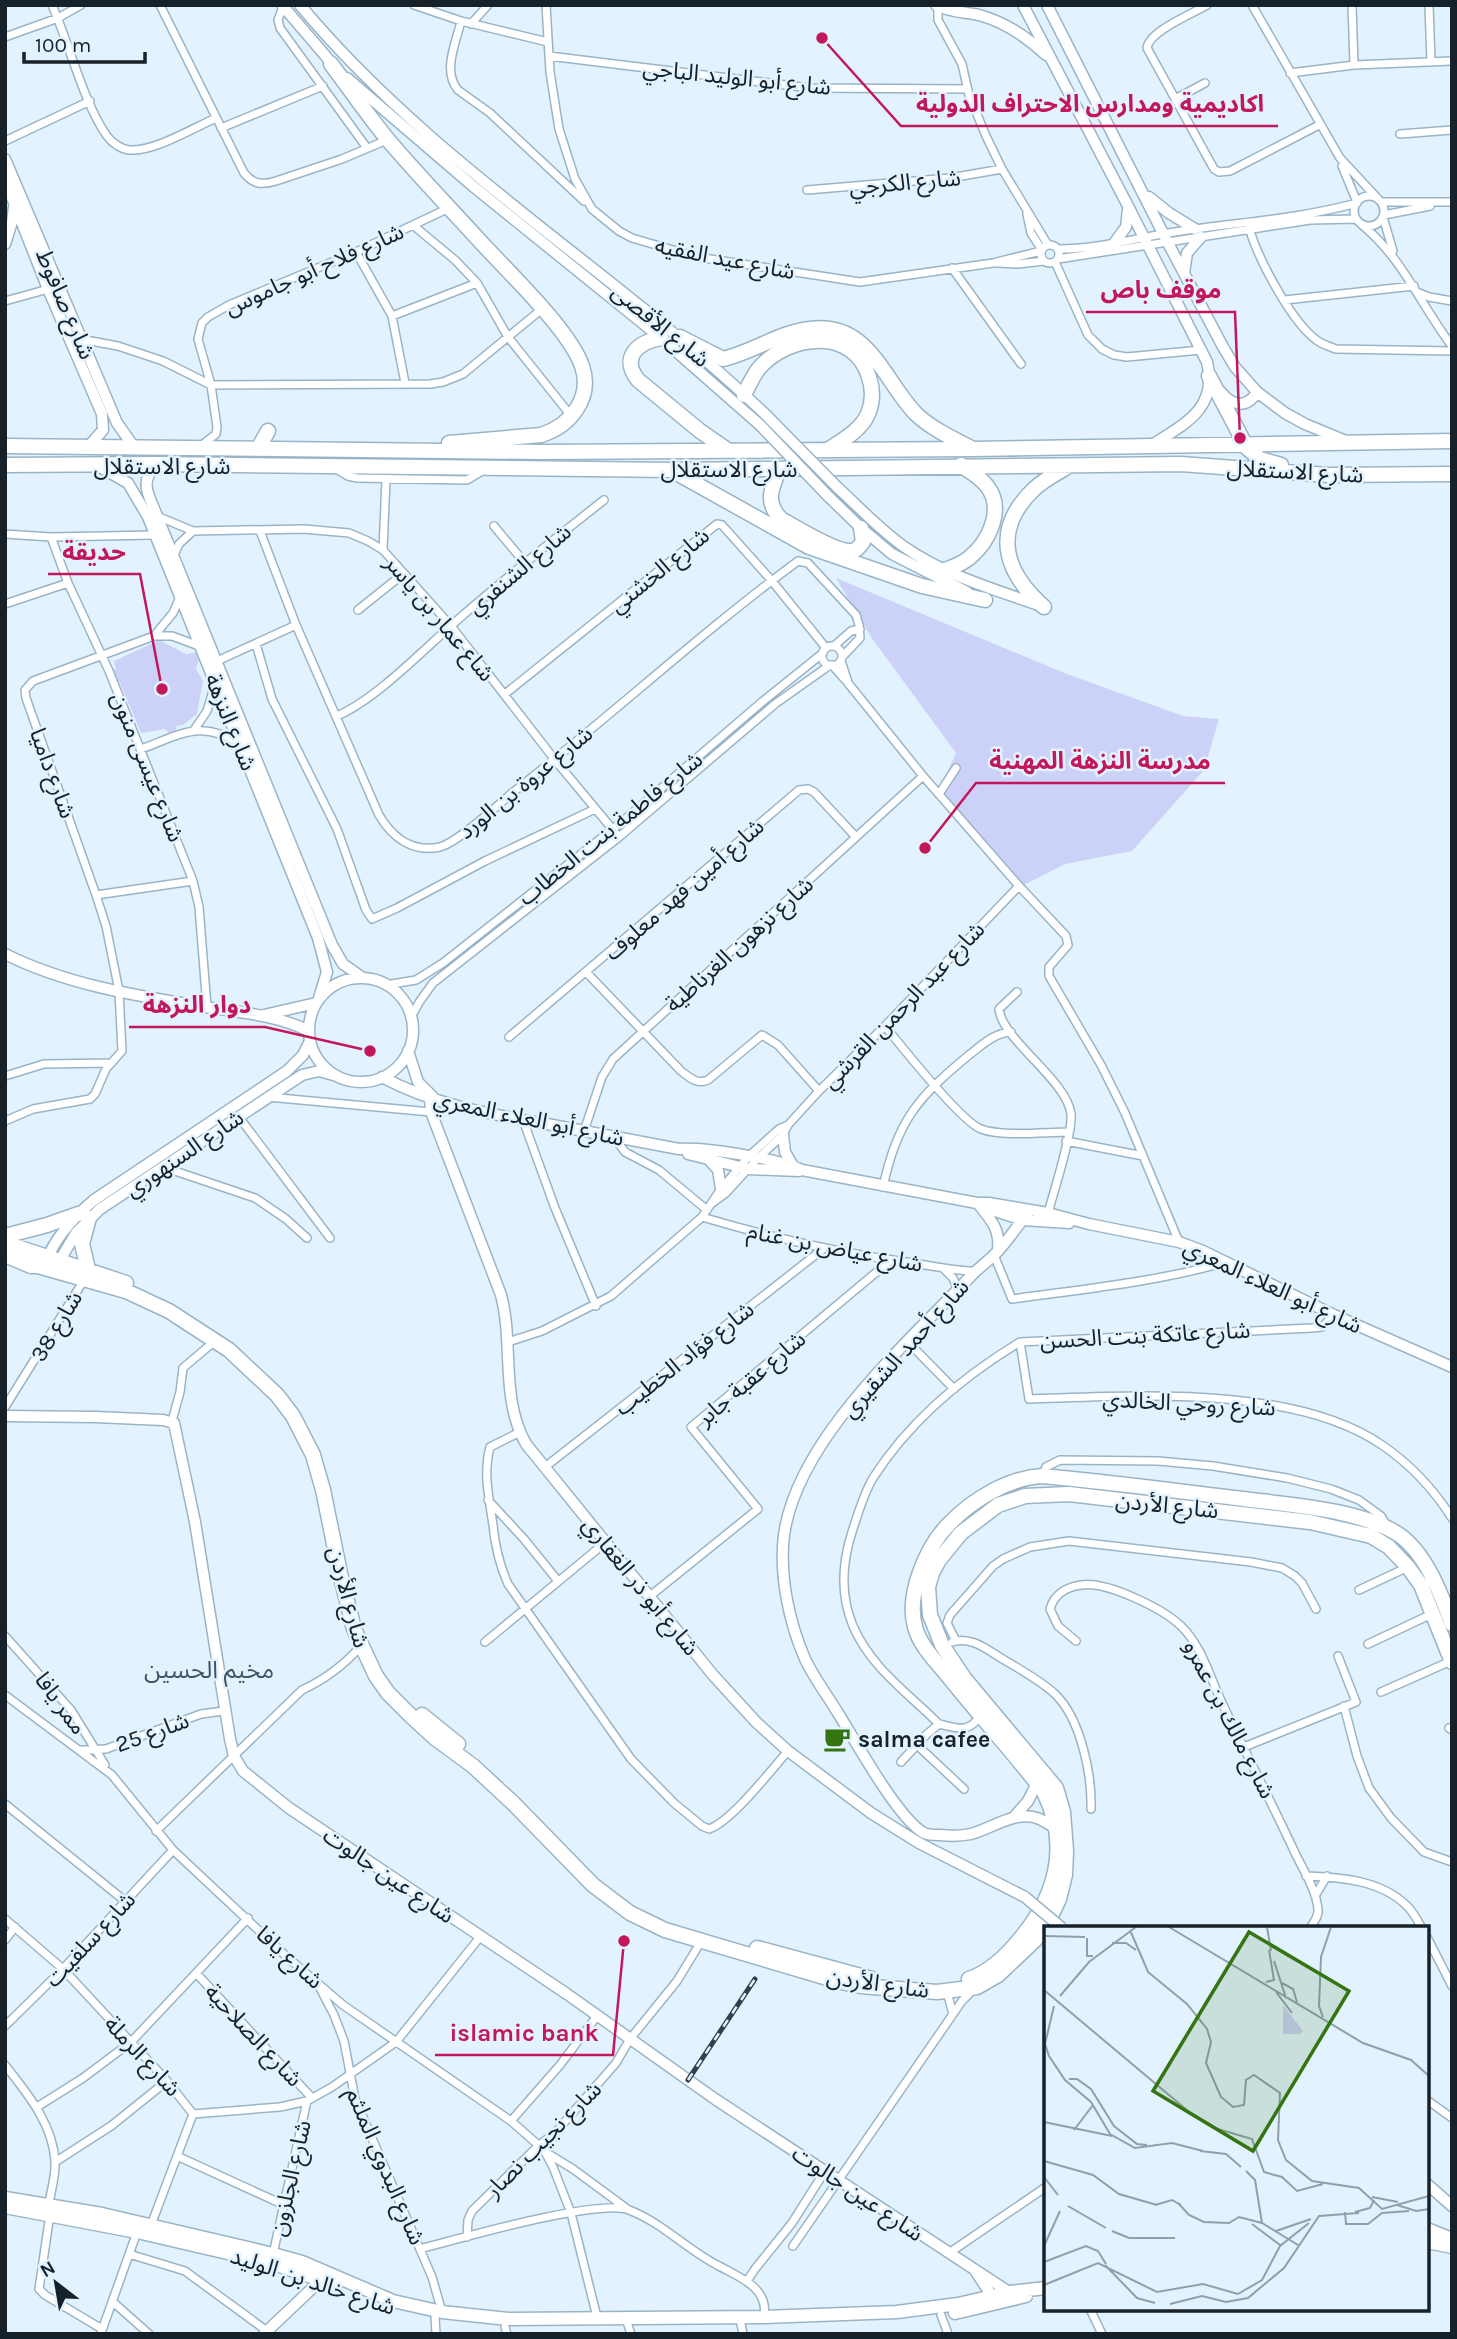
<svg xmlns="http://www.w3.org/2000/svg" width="1457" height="2339" viewBox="0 0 1457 2339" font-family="Karla,'Noto Sans Arabic',sans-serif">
<rect width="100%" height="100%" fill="#e2f3ff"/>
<!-- green -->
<path fill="#ccd1f8" d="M836,578L1067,674L1183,716L1219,719L1204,770L1132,851L1065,864L1022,886L938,793L956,753L871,637Z
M159,640L186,654L202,651L196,669L203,681L197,714L183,725L177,726L173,737L165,729L141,733L120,683L109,671L116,669L114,661Z"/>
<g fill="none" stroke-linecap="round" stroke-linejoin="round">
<!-- street casing -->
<g stroke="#9ab4c7" stroke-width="10">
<path id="street" d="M52,5C69,43 84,104 107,136C112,143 121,149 129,150C154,152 193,128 216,118
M160,5L244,173C254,185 262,185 276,181L342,159L387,140
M414,5L461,21L548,42
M546,5L550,72L559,129L575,179L592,209L619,231L632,238L697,257L860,282L993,263L1041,251
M1207,5C1192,14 1149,31 1147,48L1214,169L1219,172L1230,171L1319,125
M1252,5L1340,158L1379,200
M1352,5L1354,65
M1429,5L1431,62
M938,6V20L962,64L969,95L986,136L1002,169L1048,245
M283,7L278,20L280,28L367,148
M461,21C456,43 442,71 458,90L490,113L584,201
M471,24L488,5
M5,37L58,18L81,5
M549,56L810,88L968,89
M1290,73L1354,65L1452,61
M1175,99L1205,83
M221,128L323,86
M1400,134L1452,130
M5,141L90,101
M1342,166L1357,202
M807,190L950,178L1002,169
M1354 211a15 15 0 1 1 30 0a15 15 0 1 1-30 0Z
M1381,202H1452
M1027,214L1031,233L1042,250
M1384,215L1430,206
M1383,217L1393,251
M1361,224C1403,258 1420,304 1452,346
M414,226L455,260L477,283
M1249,228C1258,258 1293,327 1321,343C1325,345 1331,347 1336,349L1452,351
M1041 254a9 9 0 1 1 18 0a9 9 0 1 1-18 0Z
M1058,249C1099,249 1140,237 1181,231C1240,222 1298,219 1357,203
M356,252L392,316L405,383
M1058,259L1310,220L1356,219
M1055,262L1088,335L1102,349L1114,355L1127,357L1201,350
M997,263L1018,264L1044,261
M952,268L1021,364
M1419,293L1429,297L1452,301
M1285,300L1414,286
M5,301L52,288
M392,316L477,283L508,337L572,417
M80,339L118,346L163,361L211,385L430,384L443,382L463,374L542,309
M202,445L216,434L217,427L211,385L198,339L202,323L208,317L229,305L356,252L449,208
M336,469L348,476L357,478L467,480L484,470
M157,516L193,531L304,529L349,533L368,541L383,550L451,626L555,760L619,837
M494,526L524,562
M260,531L296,625L379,815C392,837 412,853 440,847C458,842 496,807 512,793C609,718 699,634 798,561L808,563L856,615L859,625L860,638L842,657
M5,534L51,537L154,535
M51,537L68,583L109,671L193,881L199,907L207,1007
M383,550L386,479
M174,555L179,544L193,531
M5,604L68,583
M358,610L403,574
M154,636L173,613L180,597
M256,644L272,699L337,829L366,910L372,919L397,908L485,861L595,809
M834,646L851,631L860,629
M822 656a10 10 0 1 1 20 0a10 10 0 1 1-20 0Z
M217,661L296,625
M841,661L848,682
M832,665L848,683L923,776L1019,886L1066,936L1068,945L1049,967V976L1101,1065L1125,1113L1179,1242
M505,694L717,524L722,525L772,581L826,648
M337,716C376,699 421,652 454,623C503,580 553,540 604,500
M194,730L207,711L215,684
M141,749C180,735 199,719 239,743
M939,794L956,768
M96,895L193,881
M587,973L681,1071C689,1077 697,1085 708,1080L762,1035L778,1045L819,1091
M386,985L416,980L443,963L623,821L762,702L823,653
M1017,992L999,1009C1002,1040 1067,1080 1071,1114C1073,1132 1054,1191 1048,1213
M411,1017L420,1001L433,983L619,837L775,704L830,665
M885,1026C901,1046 962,1122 981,1129C1002,1137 1045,1132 1068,1132
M509,1037L799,790L808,789L814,792L856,837
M5,1076L44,1064L111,1063
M268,1097L431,1112
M239,1117L330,1238
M523,1120L555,1208L596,1306
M5,1121L33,1109L90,1099L95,1094L106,1069L122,1051L119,991L106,926L96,895L26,698L25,690L33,681L154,636H172L199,646
M584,1131L602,1077L613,1059L923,776
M614,1137L625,1152L659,1170L707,1210
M1066,1141L1143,1156
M163,1167L255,1198L286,1219L307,1238
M883,1187C897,1121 918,1097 969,1055C982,1045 994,1033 1011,1032
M711,1204L726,1193L758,1158L783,1135L788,1125L819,1091L885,1026L1019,886
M702,1217C769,1237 836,1252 906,1262C929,1265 952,1271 975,1271
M994,1255L1012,1299C1084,1289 1157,1282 1226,1262
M944,1269L953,1278L958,1290
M508,1342L542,1331L611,1296L702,1217L721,1189L749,1156L779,1129L788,1125
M908,1342L954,1389
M1020,1342L1029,1399C1133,1396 1293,1384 1382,1445C1410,1464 1434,1490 1452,1518
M5,1407L84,1280
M172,1421L180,1392L183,1368L216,1340
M520,1432L490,1447C483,1474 489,1497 493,1525C495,1546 499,1564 508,1584L631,1759L674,1803L702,1826L709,1829C732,1821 771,1770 788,1751
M545,1467L823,1249
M1043,1475L1046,1467L1060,1460L1158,1461L1213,1466L1287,1478L1331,1489L1359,1500L1381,1516L1386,1525
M488,1500L524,1539L558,1581
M1359,1590L1408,1567
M650,1596L758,1509L691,1427L891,1260
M5,1636L71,1710L105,1765
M956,1641L947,1623L950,1615L993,1566L1003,1559L1030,1547L1069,1541L1251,1562L1282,1568L1295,1576L1302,1583L1316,1609
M1076,1641L1058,1626L1050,1609C1054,1594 1067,1587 1081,1585C1107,1581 1164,1609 1182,1627C1203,1648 1211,1681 1224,1707C1247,1756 1273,1805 1296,1855C1304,1871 1316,1890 1318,1909C1319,1916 1314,1922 1310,1928
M485,1642L606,1542
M952,1642C971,1636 986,1649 1001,1658C1019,1669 1040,1680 1055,1694C1081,1719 1092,1775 1091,1809
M1368,1644L1434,1613
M1381,1692L1451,1661
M5,1695L112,1775L173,1850L287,1957L343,2005L511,2121L544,2150L553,2167L571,2213L597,2317
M1344,1706L1357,1756L1369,1788L1391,1818L1424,1852L1452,1862
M939,1724C908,1693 871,1668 853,1626C840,1595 842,1563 852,1532C858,1514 863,1495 873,1478C909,1422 964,1376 1020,1342L1312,1328L1322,1327L1334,1315
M1449,1728L1452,1730
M917,1745L964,1789
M1244,1747L1356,1702L1338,1656
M81,1750L106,1749L201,1714L224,1711
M901,1762L927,1734L939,1724C958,1728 968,1734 980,1716
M5,1804L125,1901
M156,1831L302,1690C326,1679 343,1666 360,1647
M1306,1876C1340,1877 1380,1880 1406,1905C1413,1911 1417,1920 1422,1928
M1315,1896L1327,1876
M5,1919L63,1969L167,2081L193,2114L151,2225
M1427,1937L1452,1986
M5,1940L15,1927
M196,1973L312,2098
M320,1988L334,2015L344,2041L355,2099L432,2277L442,2312
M947,1992L953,2014
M5,2026L63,1969L173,1850
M5,2065C27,2093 53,2124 55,2161C56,2175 51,2190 49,2204
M1427,2100L1452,2118
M37,2107L83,2078L131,2042L248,1918
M193,2114L280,2107L307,2101L332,2087L396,2042L480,1937
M511,2121L560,2065L597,2016
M547,2153L573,2169L626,2208
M177,2156L284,2205
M55,2162L111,2126L167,2081
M50,2214L39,2289L45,2295L102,2329
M467,2237L468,2220L472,2211L538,2146L555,2133L616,2063L630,2039L677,1981L702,1940
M793,2246L962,2001L974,1989
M420,2249C458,2239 599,2198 629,2210C663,2223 687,2250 719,2266C741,2278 769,2288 764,2317
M949,2253L1046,2187
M129,2254L185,2271L267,2331
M273,2254L307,2101
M747,2281L755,2269L792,2223L825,2171
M113,2302L149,2334
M1090,2309L1102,2334
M941,2315L948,2334
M435,2317L436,2334
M741,2324L743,2334
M628,2325L631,2334
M505,2327L507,2334
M101,2333L137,2232"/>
</g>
<!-- secondary casing -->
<g stroke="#9ab4c7" stroke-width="13">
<path id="secondary" d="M282,5L335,67
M300,5C434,166 617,272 767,416
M936,5C949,12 965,12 979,15C1005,22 1026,36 1046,55
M1023,5L1128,206L1207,362C1219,409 1183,425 1150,446
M1047,5L1168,243L1223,347L1235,367L1257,392L1285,413L1305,424L1346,441
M347,78L474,187L661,338L760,425
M5,159L117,423L134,447
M5,180L48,289L102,414L103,430L89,446
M1149,197L1169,213L1195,229
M1115,242L1126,227L1128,209
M5,244L12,222L14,207
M1184,273L1187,253L1201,237
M1221,392C1232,406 1247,409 1257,392
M157,464C138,482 149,495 157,516L332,945L343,964L363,978
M98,466L128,483L148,517L318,938L327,972L319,998
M838,488C859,507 879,529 903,546C944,575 994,589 1041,606
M828,496L861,528L892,554L967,592
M5,954C65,984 132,995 198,1006C235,1012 275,1014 309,1031
M309 1030a52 52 0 1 1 104 0a52 52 0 1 1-104 0Z
M264,1015L316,1003
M408,1051L418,1082L433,1097
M382,1077C434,1105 489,1114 547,1124C591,1132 635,1141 679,1149C704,1147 780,1159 802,1170L977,1203H989L1048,1213L1089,1224L1179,1242L1203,1251L1334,1315L1452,1367
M430,1095L431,1112L501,1295C514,1344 500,1398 526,1444L713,1675L756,1722L788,1751L871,1813L919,1843L1025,1897
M783,1135L785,1152L793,1166
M688,1154L748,1169L799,1171
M709,1160L718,1170L721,1189
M979,1205C991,1220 1000,1229 998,1249
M989,1209L1023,1220L1069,1223
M1030,1210C1019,1224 1009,1239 997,1252C989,1261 978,1268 970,1277C906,1344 797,1440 784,1535C779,1575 789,1622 805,1659C814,1678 827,1695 838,1713C855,1740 898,1819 924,1833C928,1835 935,1835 940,1835C950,1836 961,1836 971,1834C993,1828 1013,1811 1037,1818C1043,1820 1049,1824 1055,1828
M46,1262C55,1237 74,1217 94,1200L287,1071L303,1055L310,1041
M57,1265L76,1233L100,1209L302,1075L319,1071L337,1076
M5,1416L96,1417L163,1420L174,1423L195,1522L230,1739L234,1756L243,1771L289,1808L567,1994L715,2099L1015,2296
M1014,1817L1028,1801L1037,1783
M1427,2184L1452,2206
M976,2272L996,2302
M264,2334L322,2279"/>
</g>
<!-- primary casing -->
<g stroke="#9ab4c7" stroke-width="15">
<path id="primary" d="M5,2198L102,2214L273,2254L302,2262L393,2301L442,2312L508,2319L764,2317L897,2312L958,2304L1010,2292L1046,2288
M5,2207L137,2232L271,2263L335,2285
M1427,2229L1452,2239
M1427,2242L1452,2247
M955,2313L1026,2296"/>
</g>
<!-- highway casing -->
<g stroke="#9ab4c7" stroke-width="17">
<path id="highway" d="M331,64C350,89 368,116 389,141C417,174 448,206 478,239C506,270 569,329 582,366C593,398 570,426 541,435L449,443
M680,337L723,359C753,352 780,332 810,329C869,321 883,380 916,414C932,429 952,438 971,448
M661,338C638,342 620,357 638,380L700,431L726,449
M1209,376L1247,448L1260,459L1281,465
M744,395C749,385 753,375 760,367C790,334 854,327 869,377C873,389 873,402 868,414C861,430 843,440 829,449
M5,446L542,452L972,449L1452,441
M258,449L268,431
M5,465L157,464L672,470L1181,464L1328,475L1452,474
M779,470C771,489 765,503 781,519C795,527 834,551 849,551C856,552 859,547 863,542L861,528
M673,471L809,547L922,586L985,600
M945,570C953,567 962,564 969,558C989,542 1005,509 987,486C980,477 970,472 961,465
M1044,607C1005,573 991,531 1033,490C1043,480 1057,473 1069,466
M5,1236L47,1225L78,1214
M5,1243L126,1283
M5,1255L31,1266H38L126,1291L169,1311L229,1350L277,1395L293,1416L313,1455L323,1490L340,1573L354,1629L376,1676L388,1693L411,1716L435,1738L473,1766L513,1803L593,1885L630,1913L665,1930L841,1982L861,1986L937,1992L977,1987L998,1975L1035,1940L1048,1922L1059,1899L1065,1875L1066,1851L1063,1812L1056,1788L964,1678L942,1645L930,1615L928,1587L932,1573L939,1560L961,1533L998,1505L1025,1496L1069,1494L1310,1522L1371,1536L1389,1547L1408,1567L1421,1585L1452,1662
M88,1269L82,1244L89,1218
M422,1715L458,1744
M757,1948L872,1979
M969,1979C990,1972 1007,1955 1020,1939C1057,1895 1070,1846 1044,1792C1013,1752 979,1715 948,1676C936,1661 920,1646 915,1627C906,1595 926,1547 949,1524C972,1500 1008,1478 1042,1476C1109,1482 1176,1491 1243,1499C1289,1505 1358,1509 1398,1534C1426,1553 1441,1594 1452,1624"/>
</g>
<!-- street -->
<use href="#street" stroke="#fff" stroke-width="7"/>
<!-- secondary -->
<use href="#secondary" stroke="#fff" stroke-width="10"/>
<!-- primary -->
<use href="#primary" stroke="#fff" stroke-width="12"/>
<!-- highway -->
<use href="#highway" stroke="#fff" stroke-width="14"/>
<!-- rail casing -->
<g stroke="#343f47" stroke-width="5">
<path id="rail" d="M688,2080L755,1979"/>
</g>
<!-- rail -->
<use href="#rail" stroke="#e2f3ff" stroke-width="2.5" stroke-dasharray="8" stroke-linecap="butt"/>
<!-- secondary-bridge casing -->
<g stroke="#9ab4c7" stroke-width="13" stroke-linecap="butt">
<path id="secondary-bridge" d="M767,416L838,488
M760,425L828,496
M1025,1897L1062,1928"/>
</g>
<!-- secondary-bridge -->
<use href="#secondary-bridge" stroke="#fff" stroke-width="10"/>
</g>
<!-- icons -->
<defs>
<g id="cafe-bare" transform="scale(2.1)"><path d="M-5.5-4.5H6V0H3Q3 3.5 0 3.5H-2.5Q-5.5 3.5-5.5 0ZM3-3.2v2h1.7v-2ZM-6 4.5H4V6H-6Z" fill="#357511" stroke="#e2f3ff" stroke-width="2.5" paint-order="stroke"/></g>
</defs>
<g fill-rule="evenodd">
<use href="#cafe-bare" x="837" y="1739"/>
</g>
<g text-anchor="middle" stroke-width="5" stroke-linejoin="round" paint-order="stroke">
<!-- street labels -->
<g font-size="23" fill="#172129" stroke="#e2f3ff">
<text transform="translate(737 77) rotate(6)" y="8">شارع أبو الوليد الباجي</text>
<text transform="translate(905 182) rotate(-5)" y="8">شارع الكرجي</text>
<text transform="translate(725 258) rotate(11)" y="8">شارع عيد الفقيه</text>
<text transform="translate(314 269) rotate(-24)" y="8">شارع فلاح أبو جاموس</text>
<text transform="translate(66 304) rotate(67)" y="8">شارع صافوط</text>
<text transform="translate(661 325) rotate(39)" y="8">شارع الأقصى</text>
<text x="162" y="474">شارع الاستقلال</text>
<text x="729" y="477">شارع الاستقلال</text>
<text transform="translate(1295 471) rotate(3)" y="8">شارع الاستقلال</text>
<text transform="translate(519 569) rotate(-40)" y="8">شارع الشنفري</text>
<text transform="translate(659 570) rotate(-39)" y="8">شارع الخشني</text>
<text transform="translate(440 618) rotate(50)" y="8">شاع عمار بن ياسر</text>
<text transform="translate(231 722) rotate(68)" y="8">شارع النزهة</text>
<text transform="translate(148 767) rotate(68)" y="8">شارع عيسى منون</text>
<text transform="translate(53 773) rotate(70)" y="8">شارع داميا</text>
<text transform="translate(525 782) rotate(-39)" y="8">شارع عروة بن الورد</text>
<text transform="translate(610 828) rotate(-39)" y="8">شارع فاطمة بنت الخطاب</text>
<text transform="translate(684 889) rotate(-41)" y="8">شارع أمين فهد معلوف</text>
<text transform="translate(739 944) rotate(-42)" y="8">شارع نزهون الغرناطية</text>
<text transform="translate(903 1005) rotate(-46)" y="8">شارع عبد الرحمن القرشي</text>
<text transform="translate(529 1118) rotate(12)" y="8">شارع أبو العلاء المعري</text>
<text transform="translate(184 1153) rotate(-34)" y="8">شارع السنهوري</text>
<text transform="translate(835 1247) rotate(11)" y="8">شارع عياض بن غنام</text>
<text transform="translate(1273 1286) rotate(25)" y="8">شارع أبو العلاء المعري</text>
<text transform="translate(56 1326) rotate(-59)" y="8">شارع 38</text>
<text transform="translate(1145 1335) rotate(-3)" y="8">شارع عاتكة بنت الحسن</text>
<text transform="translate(905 1348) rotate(-48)" y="8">شارع أحمد الشقيري</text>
<text transform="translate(684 1358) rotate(-38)" y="8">شارع فؤاد الخطيب</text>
<text transform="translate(751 1378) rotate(-40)" y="8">شارع عقبة جابر</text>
<text transform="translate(1189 1403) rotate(3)" y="8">شارع روحي الخالدي</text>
<text transform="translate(1167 1505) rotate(6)" y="8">شارع الأردن</text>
<text transform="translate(641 1586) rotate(51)" y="8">شارع أبو ذر الغفاري</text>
<text transform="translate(349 1597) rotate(75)" y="8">شارع الأردن</text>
<text transform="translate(61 1703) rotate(54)" y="8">ممر يافا</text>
<text transform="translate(1230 1719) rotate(63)" y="8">شارع مالك بن عمرو</text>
<text transform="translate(152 1732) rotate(-20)" y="8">شارع 25</text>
<text transform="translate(389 1875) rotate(34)" y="8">شارع عين جالوت</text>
<text transform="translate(90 1939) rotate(-47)" y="8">شارع سلفيت</text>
<text transform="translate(290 1957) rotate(42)" y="8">شارع يافا</text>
<text transform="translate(878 1983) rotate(8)" y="8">شارع الأردن</text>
<text transform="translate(254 2035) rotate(47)" y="8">شارع الصلاحية</text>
<text transform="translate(143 2056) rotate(47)" y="8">شارع الرملة</text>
<text transform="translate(543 2139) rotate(-45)" y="8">شارع نجيب نصار</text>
<text transform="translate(386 2166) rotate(67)" y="8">شارع البدوي الملثم</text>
<text transform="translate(290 2178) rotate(-77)" y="8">شارع الجلزون</text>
<text transform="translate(858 2193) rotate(34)" y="8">شارع عين جالوت</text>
<text transform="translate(313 2281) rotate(18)" y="8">شارع خالد بن الوليد</text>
</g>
<!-- poi labels -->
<g font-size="23" font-weight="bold" fill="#172129" stroke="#e2f3ff" text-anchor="start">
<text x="858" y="1747">salma cafee</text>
</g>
<!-- neighbourhood labels -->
<g font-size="24" fill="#3e5566" stroke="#e2f3ff">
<text x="209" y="1678">مخيم الحسين</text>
</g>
</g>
<!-- overview -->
<g transform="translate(1044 1926)">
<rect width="385" height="385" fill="#e2f3ff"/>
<path d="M239,79L259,105L256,108H239Z" fill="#ccd1f8"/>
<path fill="none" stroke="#919fa9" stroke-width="2" d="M125,1L319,117L367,134L385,150M223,1L227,25M86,4L104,46L143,78L163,103L167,116L162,137L177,171L189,181L200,179L202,154L210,149L236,167L234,214L242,234L268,255L315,262L338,283L385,270M0,10L41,11M43,12V30H49M68,17H82L92,24M230,35L242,72M222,56L230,54L225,24M238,57L249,63L253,76M0,64L144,185L174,203L208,213L220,246L238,251L253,265L279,258M232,66L248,87M16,70L45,36L92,1M10,80L1,118L5,130L21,154L47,176L66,208L91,222L128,217L159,225M279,91L275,80L277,31L287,1M25,153H33L47,163L70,200L93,218L103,219M0,196L68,210M30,204L49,179M156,225L182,228L197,241M0,235L49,249L75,268L113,279M202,245L211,254L218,297M0,251L14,269M328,271L354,276M134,277L145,289L160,296L185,297L195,291L218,297L254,319M111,279L128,274L137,279M353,279L372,285L385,283M24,280L62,302M301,286L302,298H324L338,287L365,285M311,286L326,282L330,274M208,298L236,319M68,305L85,312H131M232,305L267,293M0,320L16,285M0,336L42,320L54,325L62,338M61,339L93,372L111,377M0,359L54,337L113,366L159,358L194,368M194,368L218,354L236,320L265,297M126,378L158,370L182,376L204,372L240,342L275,290L315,287"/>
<path fill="#357511" fill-opacity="0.15" stroke="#357511" stroke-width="3.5" d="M205,6L305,65L209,225L109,165Z"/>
<rect width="385" height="385" fill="none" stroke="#172129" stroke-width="3.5"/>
</g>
<!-- callouts -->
<path fill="none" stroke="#c2185b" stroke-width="2.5" d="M822 38L901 126H1278M1240 438L1235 312H1086M162 689L140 574H48M925 848L976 783H1225M370 1051L265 1027H129M624 1941L613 2055H435"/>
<g fill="#c2185b" stroke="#e2f3ff" stroke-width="2.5">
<circle cx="822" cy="38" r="7"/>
<circle cx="1240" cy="438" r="7"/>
<circle cx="162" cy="689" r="7"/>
<circle cx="925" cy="848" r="7"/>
<circle cx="370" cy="1051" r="7"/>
<circle cx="624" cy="1941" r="7"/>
</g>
<g font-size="24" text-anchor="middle" font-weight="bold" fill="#c2185b" stroke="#e2f3ff" stroke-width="5" stroke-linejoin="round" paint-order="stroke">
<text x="1090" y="112">اكاديمية ومدارس الاحتراف الدولية</text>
<text x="1161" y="298">موقف باص</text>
<text x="94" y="560">حديقة</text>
<text x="1100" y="769">مدرسة النزهة المهنية</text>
<text x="197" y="1013">دوار النزهة</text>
<text x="524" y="2041">islamic bank</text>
</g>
<!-- border -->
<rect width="1457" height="2339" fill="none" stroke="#172129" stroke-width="14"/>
<!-- north arrow -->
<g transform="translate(56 2283) rotate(329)" stroke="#e2f3ff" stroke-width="5" paint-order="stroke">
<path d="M0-5L12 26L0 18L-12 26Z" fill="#172129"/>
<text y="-10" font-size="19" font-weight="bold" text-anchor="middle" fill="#172129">N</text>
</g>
<!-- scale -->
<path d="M24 52v10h121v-10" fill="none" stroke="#172129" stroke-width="3.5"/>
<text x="35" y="52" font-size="21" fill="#172129" stroke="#e2f3ff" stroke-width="5" paint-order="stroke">100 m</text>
</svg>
